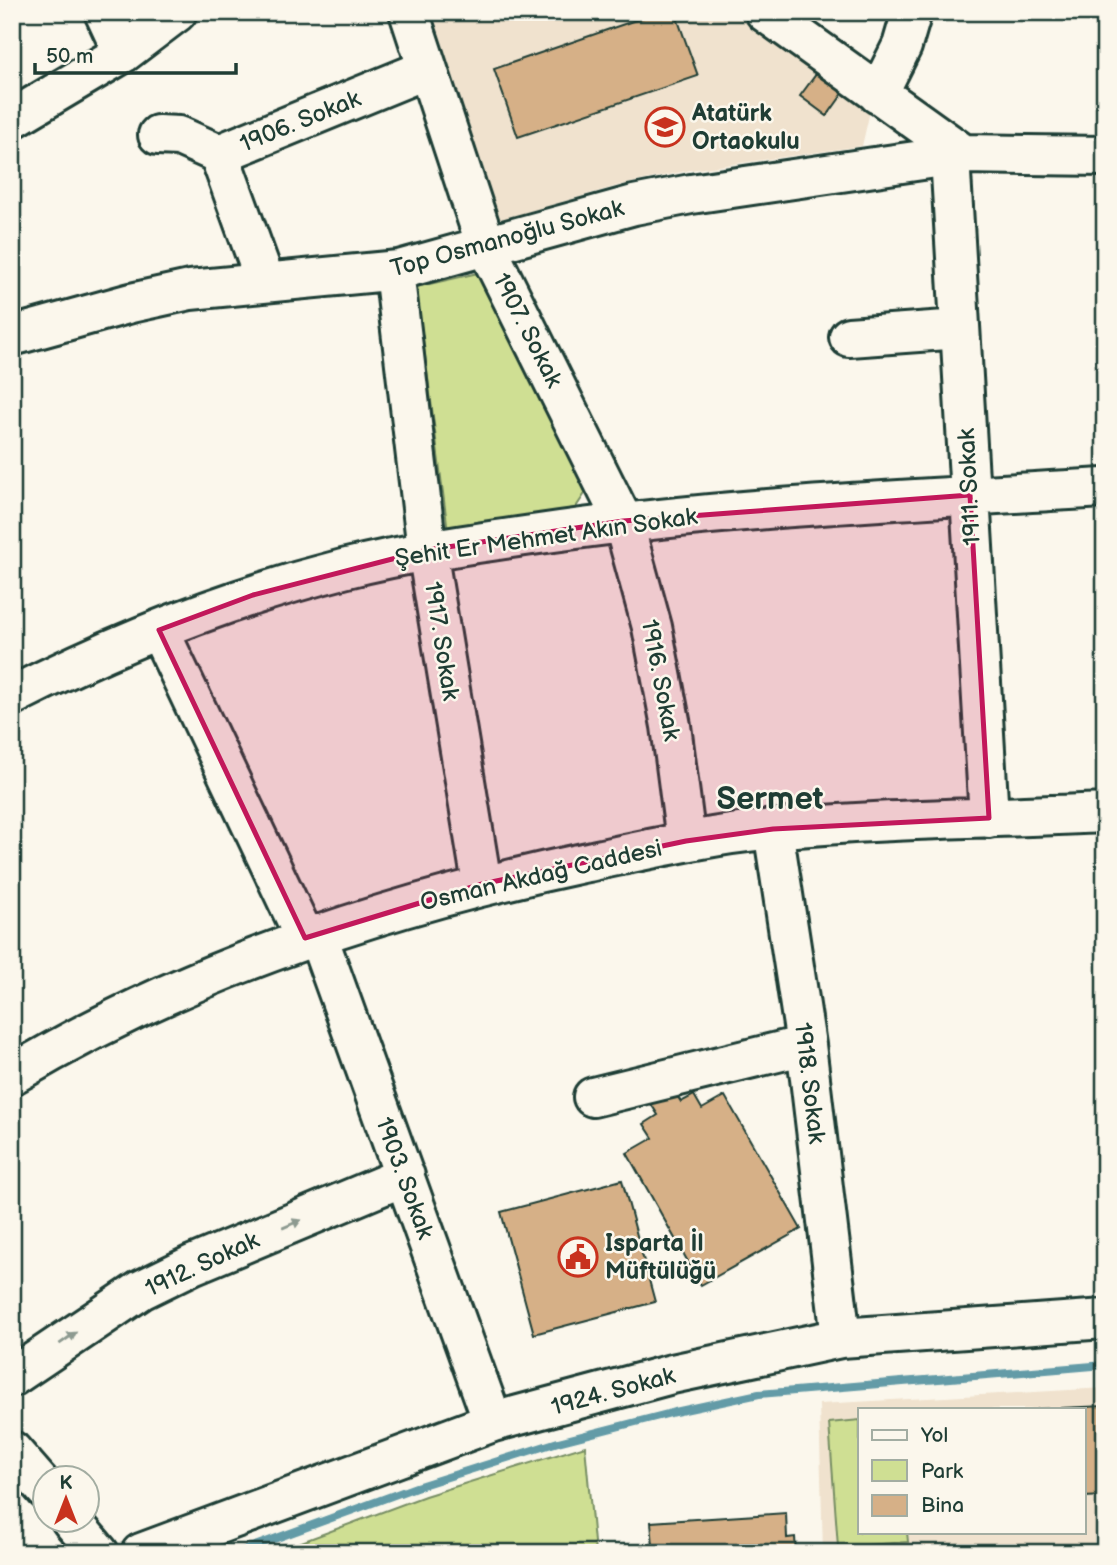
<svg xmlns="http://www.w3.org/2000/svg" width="1117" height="1565" viewBox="0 0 1117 1565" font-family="'Balsamiq Sans',sans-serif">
<rect width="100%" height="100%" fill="#fbf7ec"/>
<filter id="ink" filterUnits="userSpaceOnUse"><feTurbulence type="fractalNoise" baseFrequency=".0143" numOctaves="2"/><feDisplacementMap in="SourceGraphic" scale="14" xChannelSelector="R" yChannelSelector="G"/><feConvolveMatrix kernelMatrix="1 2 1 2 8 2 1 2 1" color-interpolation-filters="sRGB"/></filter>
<g filter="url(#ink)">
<!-- built -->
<path fill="#f0e2ce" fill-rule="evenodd" d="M425,12H738L871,107L862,146L691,170L617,186L496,221Z
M1105,1388V1553H823L819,1404ZM860,1409H1084V1532H860Z"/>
<!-- green -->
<path fill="#cfdf93" stroke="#778e64" stroke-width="2" d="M478,273L590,486L574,510L448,531L416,287Z
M860,1420V1532H907L908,1542L838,1547L829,1423Z
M585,1446L595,1553H272L425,1496Z"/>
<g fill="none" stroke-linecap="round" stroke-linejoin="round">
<!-- stream -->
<path stroke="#639ba7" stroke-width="8" d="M236,1553L416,1487L558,1442L675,1412L759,1394L1105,1365"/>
</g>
<!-- building -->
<path fill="#d6b087" stroke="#1f3d34" stroke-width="2" d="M659,12H675L698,76L518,137L494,69Z
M817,73L844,92L827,116L800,96Z
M674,1091L681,1102L694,1095L702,1109L725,1096L801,1229L701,1285L627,1153L653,1138L644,1124L658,1115L651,1104Z
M622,1180L655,1302L534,1334L501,1212Z
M1105,1406V1496L1084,1497V1409H1037Z
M786,1513L787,1538L795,1537L796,1553H645V1547L653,1546L651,1522Z"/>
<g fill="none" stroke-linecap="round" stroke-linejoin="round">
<!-- minor casing -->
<g stroke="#1f3d34" stroke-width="44">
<path id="minor" d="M104,12L123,53
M409,12L486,246L623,521L652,627L671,726L686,841
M765,12L963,154L1105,156
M878,94L902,46L912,12
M12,119L123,53L177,12
M158,135L179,136L219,154
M950,156L989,818
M394,271L427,550L482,884
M265,281L219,154L427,69
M12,336L131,303L190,290L399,270L634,205L691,194L963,154
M849,337L960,329
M159,630L305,938
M12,696C118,642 229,598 343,569C406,553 469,544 532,535C722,507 913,499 1105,488
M773,829L806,1045L841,1338
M317,934L493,1422
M12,1075C187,970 384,905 583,863C646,850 709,835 774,829C883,819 995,818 1105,813
M593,1097L806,1045
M12,1377L141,1290L192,1265L405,1176
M141,1553L493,1422L672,1374L841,1338L1105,1319"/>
</g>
<!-- major casing -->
<g stroke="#1f3d34" stroke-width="44">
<path id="major" d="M12,1451L46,1490
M71,1520L99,1553"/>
</g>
<!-- minor -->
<use href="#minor" stroke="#fbf7ec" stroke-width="38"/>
<!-- major -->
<use href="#major" stroke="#fbf7ec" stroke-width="38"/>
</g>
<!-- one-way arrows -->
<defs><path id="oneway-solid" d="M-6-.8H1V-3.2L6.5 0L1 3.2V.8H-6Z" transform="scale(1.75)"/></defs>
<g fill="#8d9a90">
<use href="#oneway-solid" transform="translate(292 1224) rotate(-23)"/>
<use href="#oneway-solid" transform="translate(68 1338) rotate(-35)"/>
</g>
</g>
<!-- marked area -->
<path fill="#c2185b" fill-opacity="0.2" stroke="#c2185b" stroke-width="5" stroke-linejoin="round" d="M970,495L989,818L773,829L686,841L482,884L305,938L159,630L253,595L427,550L623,521Z"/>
<!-- icons -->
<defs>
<g id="school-ring" transform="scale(2.0125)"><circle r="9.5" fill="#fbf7ec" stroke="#c8321e" stroke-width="1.5"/><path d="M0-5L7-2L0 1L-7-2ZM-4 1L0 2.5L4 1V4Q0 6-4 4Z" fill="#c8321e"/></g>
<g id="civic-ring" transform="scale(2.0125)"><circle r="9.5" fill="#fbf7ec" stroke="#c8321e" stroke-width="1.5"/><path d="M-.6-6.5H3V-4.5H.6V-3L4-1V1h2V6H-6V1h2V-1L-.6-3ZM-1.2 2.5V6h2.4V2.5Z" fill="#c8321e"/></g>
</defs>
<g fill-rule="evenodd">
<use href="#school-ring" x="665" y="127"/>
<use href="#civic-ring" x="578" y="1257"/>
</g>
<g text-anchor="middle" stroke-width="5" stroke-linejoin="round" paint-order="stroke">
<!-- poi labels -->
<g font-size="24" font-weight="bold" fill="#1f3d34" stroke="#fbf7ec" text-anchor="start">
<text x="692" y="121">Atatürk<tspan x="692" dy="28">Ortaokulu</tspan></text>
<text x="605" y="1251">Isparta İl<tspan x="605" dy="28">Müftülüğü</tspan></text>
</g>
<!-- street labels -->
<g font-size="24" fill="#1f3d34" stroke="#fbf7ec">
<text transform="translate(300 121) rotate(-22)" y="8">1906. Sokak</text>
<text transform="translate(507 238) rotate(-15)" y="8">Top Osmanoğlu Sokak</text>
<text transform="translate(528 330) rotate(63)" y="8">1907. Sokak</text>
<text transform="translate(969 487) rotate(-93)" y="8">1911. Sokak</text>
<text transform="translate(546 537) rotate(-8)" y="8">Şehit Er Mehmet Akın Sokak</text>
<text transform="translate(442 641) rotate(81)" y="8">1917. Sokak</text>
<text transform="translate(661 680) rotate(79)" y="8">1916. Sokak</text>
<text transform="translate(541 875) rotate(-13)" y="8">Osman Akdağ Caddesi</text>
<text transform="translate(810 1083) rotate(83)" y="8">1918. Sokak</text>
<text transform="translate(405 1178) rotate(70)" y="8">1903. Sokak</text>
<text transform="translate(202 1264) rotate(-25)" y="8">1912. Sokak</text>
<text transform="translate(613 1391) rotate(-15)" y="8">1924. Sokak</text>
</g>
<!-- district labels -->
<g font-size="32" font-weight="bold" fill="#1f3d34" stroke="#fbf7ec">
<text x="770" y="809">Sermet</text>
</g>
</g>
<!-- margin -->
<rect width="1117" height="1565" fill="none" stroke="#fbf7ec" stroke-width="42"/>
<rect x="21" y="21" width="1075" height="1523" fill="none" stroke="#1f3d34" stroke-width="2.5" filter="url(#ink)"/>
<!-- legend -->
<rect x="858" y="1408" width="228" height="126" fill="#fbf7ec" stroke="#a3ada2" stroke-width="2"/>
<rect x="872" y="1430" width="35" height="10" fill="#fbf7ec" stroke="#a3ada2" stroke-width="2"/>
<text x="921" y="1442" font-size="21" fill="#1f3d34">Yol</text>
<rect x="872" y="1460" width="35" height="21" fill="#cfdf93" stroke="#a3ada2" stroke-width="2"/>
<text x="921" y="1478" font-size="21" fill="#1f3d34">Park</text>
<rect x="872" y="1495" width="35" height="21" fill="#d6b087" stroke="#a3ada2" stroke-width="2"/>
<text x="921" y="1512" font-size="21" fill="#1f3d34">Bina</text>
<!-- north arrow -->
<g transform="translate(66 1499)"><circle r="33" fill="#fbf7ec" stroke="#a3ada2" stroke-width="2"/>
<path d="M0-5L12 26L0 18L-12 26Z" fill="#c8321e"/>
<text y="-10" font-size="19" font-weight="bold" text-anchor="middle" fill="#1f3d34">K</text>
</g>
<!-- scale -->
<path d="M35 63v10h201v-10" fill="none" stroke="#1f3d34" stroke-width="3.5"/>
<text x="46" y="63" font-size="21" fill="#1f3d34" stroke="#fbf7ec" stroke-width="5" paint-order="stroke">50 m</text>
</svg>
